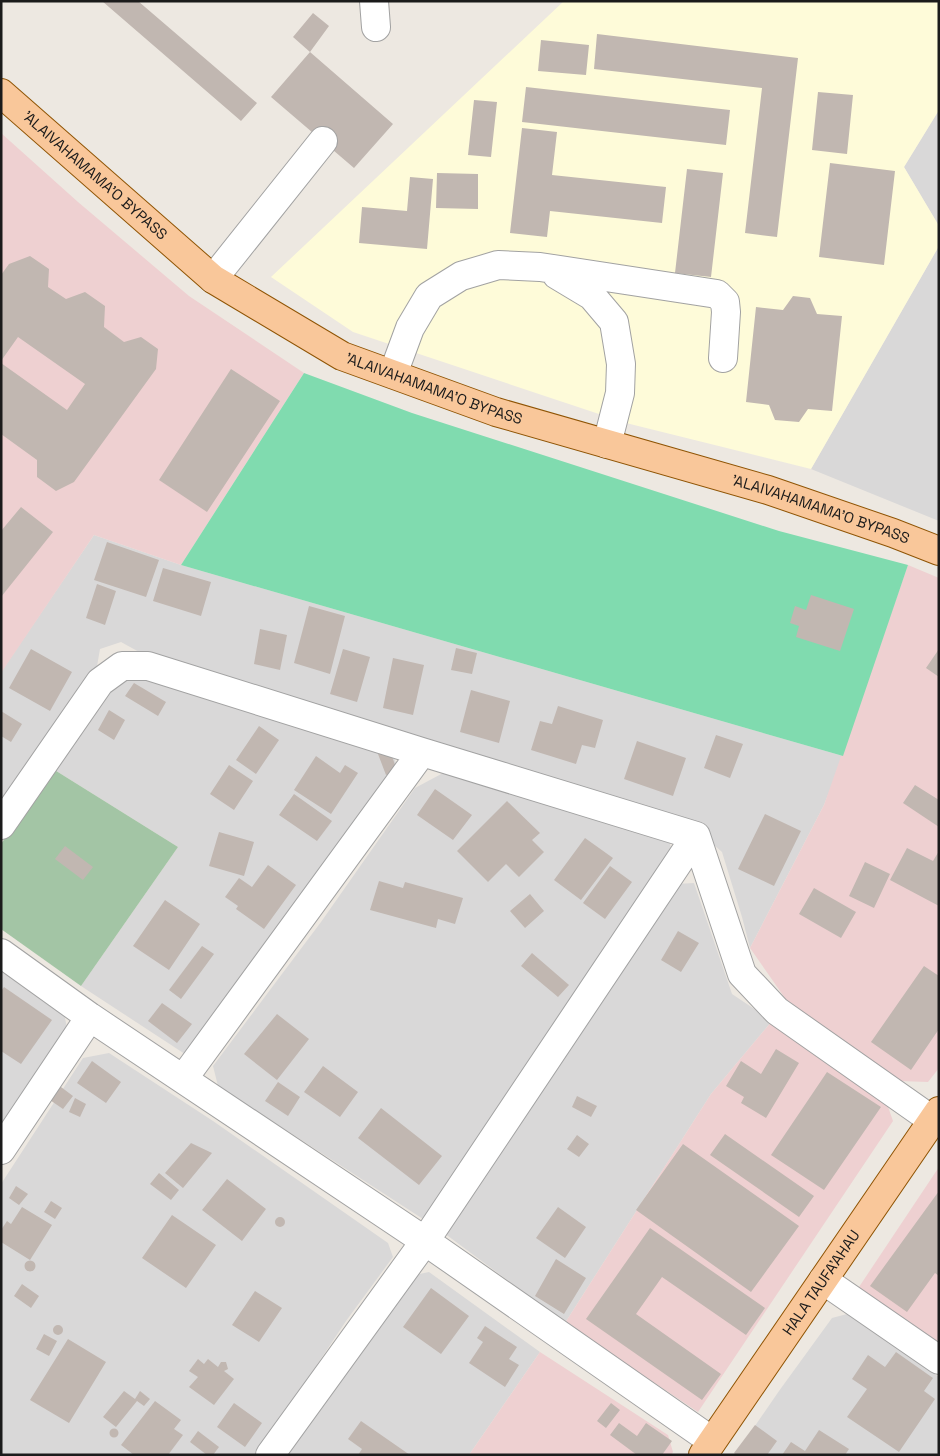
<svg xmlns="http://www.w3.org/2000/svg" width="940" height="1456" viewBox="0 0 940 1456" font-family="'Space Grotesk',sans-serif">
<rect width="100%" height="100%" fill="#ede8e1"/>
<!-- residential -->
<path fill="#d9d8d8" d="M939,110V226L904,167Z
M939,246V521L811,469Z
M94,535L181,565L843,756L824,805L750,948L742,917L722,852L689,823L141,653L121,642L100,649L96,672L1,811V672Z
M133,675L391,750L399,771L191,1058L81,986L178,847L53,769L102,699Z
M445,772L669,841L674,857L423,1219L218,1086L213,1066L321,922L415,788Z
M694,883L732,994L772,1021L711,1094L565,1323L444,1233L676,884Z
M1,965L64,1013L68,1033L1,1135Z
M109,1053L213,1121L388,1243L393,1257L346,1321L257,1455H1V1184L83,1058Z
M429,1272L540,1352L469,1455H283L410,1276Z
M847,1314L939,1377V1455H735L779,1391L832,1318Z"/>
<!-- commercial -->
<path fill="#eed0d1" d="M1,133L78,202L189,296L304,373L181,565L94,535L1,673Z
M908,565L939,578V1068L928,1082L899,1081L787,1001L750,948L824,805Z
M772,1021L886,1101L893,1121L698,1412L565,1323L711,1094Z
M939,1167V1349L857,1290Z
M540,1352L668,1435L673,1452L671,1455H469Z"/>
<!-- education -->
<path fill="#fefbd9" d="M564,1H939V110L904,167L939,226V246L811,469L626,423L353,332L271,277Z"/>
<!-- cemetery -->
<path fill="#a3c5a5" d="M53,769L178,847L81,986L1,929V844Z"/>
<!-- pitch -->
<path fill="#80dbaf" d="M304,373L412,413L779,531L908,565L843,756L181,565Z"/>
<!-- building -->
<path fill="#c1b7b1" d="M102,1H138L257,103L241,121Z
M313,13L329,26L310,52L293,37Z
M597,34L798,58L777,237L745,233L762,88L594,69Z
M541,40L589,45L586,75L538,71Z
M310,52L393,124L354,168L271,97Z
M526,87L730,110L726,145L522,122Z
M818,92L853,95L847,154L812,150Z
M474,100L497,102L491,157L468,155Z
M522,128L557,132L552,175L666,187L662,223L550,211L547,237L510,233Z
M830,163L895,171L884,265L819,257Z
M687,169L723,173L711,277L675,273Z
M437,173L478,174V209L436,208Z
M410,177L433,179L427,249L359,243L362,207L407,211Z
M30,256L49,269L48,287L66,299L85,292L105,306L104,327L124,342L141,337L158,349L156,369L74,482L56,491L37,477V460L1,434V363L67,410L85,384L18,337L1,361V275L9,264Z
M793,296L810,298L817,314L842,316L832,411L808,409L799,422L775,420L769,405L746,402L756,307L783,310Z
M231,369L280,401L207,512L159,480Z
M21,507L53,532L1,597V531Z
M107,542L159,560L146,597L94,580Z
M163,568L211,582L201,616L153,601Z
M97,584L116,591L105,625L86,618Z
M811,595L854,609L840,651L796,637L799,626L790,623L795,606L806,610Z
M309,606L345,616L330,674L294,663Z
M260,629L287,635L280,670L254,664Z
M456,648L477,653L472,674L451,670Z
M31,649L72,672L50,711L9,688Z
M343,649L370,657L357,702L330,694Z
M939,649V677L926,668Z
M393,658L424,665L413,715L383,708Z
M134,683L166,702L158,716L125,696Z
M471,690L510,701L499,743L460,732Z
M558,706L603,720L595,748L582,745L576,764L531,750L540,721L552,724Z
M109,710L125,720L114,740L98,730Z
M1,711L22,724L11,742L1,736Z
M259,726L279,740L256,774L236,760Z
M716,735L743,744L730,778L704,768Z
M637,741L686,758L673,796L624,779Z
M390,750L397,771L386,775L378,754Z
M316,756L340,773L345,765L358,773L331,814L294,790Z
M229,765L253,781L234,810L210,794Z
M915,785L939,800V827L903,803Z
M435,789L472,815L453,840L417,815Z
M294,794L332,821L317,841L279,815Z
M507,801L540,833L532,840L544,852L519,877L506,864L488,882L457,851Z
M765,814L801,831L774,886L738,869Z
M219,832L254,842L244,876L209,866Z
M585,838L613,858L581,900L554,880Z
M65,846L93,867L83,880L55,859Z
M907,848L933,861L939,851V906L890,880Z
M865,862L890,874L874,908L849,896Z
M268,865L296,885L264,929L236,909L238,906L225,897L239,878L252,887Z
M610,866L632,882L605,919L583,903Z
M379,881L403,888L405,882L463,898L455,924L438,919L436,928L370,910Z
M814,888L856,912L841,938L799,914Z
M530,894L544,911L525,928L510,911Z
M165,900L200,924L169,970L133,946Z
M678,931L699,943L681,972L661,960Z
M202,946L214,954L181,999L169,990Z
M532,953L569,985L558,997L521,966Z
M924,966L939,976V1029L911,1070L871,1042Z
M4,987L52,1020L21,1064L1,1051V991Z
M162,1003L192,1024L177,1043L148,1021Z
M277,1014L309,1039L277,1080L244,1054Z
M776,1049L799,1063L766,1118L741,1103L744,1097L726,1086L741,1061L761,1074Z
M92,1061L121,1082L106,1103L77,1083Z
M323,1066L358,1092L340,1117L304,1092Z
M827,1072L881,1107L824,1190L771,1155Z
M278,1082L300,1097L288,1116L265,1101Z
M57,1084L73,1096L63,1109L47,1098Z
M577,1096L597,1106L591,1117L572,1107Z
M75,1098L86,1104L80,1117L69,1112Z
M381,1108L442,1156L419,1185L358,1138Z
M725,1134L814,1196L799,1217L710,1155Z
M577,1135L589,1144L579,1157L567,1149Z
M191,1143L212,1153L183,1188L165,1173Z
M683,1144L799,1226L751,1292L636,1210Z
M159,1173L179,1190L171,1200L150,1184Z
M227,1179L266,1209L242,1241L202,1210Z
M16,1186L28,1194L19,1205L9,1198Z
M939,1191V1276L935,1273L907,1312L870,1286Z
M51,1201L62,1208L55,1219L44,1212Z
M22,1207L52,1225L30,1260L1,1242V1230L7,1221L11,1224Z
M558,1207L586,1227L565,1258L536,1238Z
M172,1215L216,1245L186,1288L142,1258Z
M275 1222a5 5 0 1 1 10 0a5 5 0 1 1-10 0Z
M650,1228L765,1308L746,1335L662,1277L636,1314L721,1374L702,1400L586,1319Z
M556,1259L586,1278L564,1314L535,1296Z
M24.5 1266a5.5 5.5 0 1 1 11 0a5.5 5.5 0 1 1-11 0Z
M22,1284L39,1296L31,1308L14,1296Z
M431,1288L469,1316L441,1354L403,1327Z
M255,1291L282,1308L259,1342L232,1325Z
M53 1330a5 5 0 1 1 10 0a5 5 0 1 1-10 0Z
M485,1326L517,1347L509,1359L519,1365L505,1387L469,1363L483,1342L477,1338Z
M44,1334L57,1341L49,1356L36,1349Z
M68,1339L106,1362L69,1423L30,1400Z
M896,1352L933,1378L924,1391L935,1399L899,1452L847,1417L867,1389L852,1379L868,1355L885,1367Z
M198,1359L204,1364L208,1359L218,1367L221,1362H226L228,1369L224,1371L234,1379L214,1405L189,1387L198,1377L189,1371Z
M124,1391L135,1399L140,1391L150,1399L144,1406L137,1401L116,1427L103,1417Z
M155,1401L181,1420L174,1429L183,1435L168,1455H134L121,1445Z
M234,1403L262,1423L245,1447L217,1427Z
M611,1403L620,1410L606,1428L597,1421Z
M361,1421L410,1455H358L362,1449L348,1439Z
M619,1423L637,1436L646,1423L672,1441L662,1455H637L610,1435Z
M755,1425L777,1441L767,1455H736L734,1453Z
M109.5 1433a4.5 4.5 0 1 1 9 0a4.5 4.5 0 1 1-9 0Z
M819,1430L849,1449L845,1455H782L791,1442L805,1451Z
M198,1431L219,1447L213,1455H207L190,1442Z"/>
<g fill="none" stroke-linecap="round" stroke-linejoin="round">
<!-- minor casing -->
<g stroke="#a2a2a2" stroke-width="30">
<path id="minor" d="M374,1L376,27
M557,275L592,296L614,322L621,364L620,393L607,444
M213,279L323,141
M393,374L410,328L429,296L461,276L498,265L540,267L717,294L725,302L726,312L723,358
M1,825L100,682L122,666H148L422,752L696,836L742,974L777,1011L932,1120
M1,953L90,1017L425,1241L712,1441
M183,1079L422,752
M1,1150L90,1017
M823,1280L939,1360
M270,1455L425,1241L696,836"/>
</g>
<!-- major casing -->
<g stroke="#8f5404" stroke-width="30">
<g id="major">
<path id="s1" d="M1,93L213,279L342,356L496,412L768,490L893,533L939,551"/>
<path id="s2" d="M703,1455L939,1111"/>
</g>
</g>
<!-- minor -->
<use href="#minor" stroke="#fff" stroke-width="28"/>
<!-- major -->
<use href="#major" stroke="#f9c79a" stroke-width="28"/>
</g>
<g text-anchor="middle" stroke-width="4.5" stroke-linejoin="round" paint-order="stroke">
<!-- street labels -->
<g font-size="15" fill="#1b1b1b" stroke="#fff">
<text dy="5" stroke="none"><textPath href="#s1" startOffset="125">'ALAIVAHAMAMA'O BYPASS</textPath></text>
<text dy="5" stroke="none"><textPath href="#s1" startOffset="530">'ALAIVAHAMAMA'O BYPASS</textPath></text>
<text dy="5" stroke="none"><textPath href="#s1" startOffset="935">'ALAIVAHAMAMA'O BYPASS</textPath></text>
<text dy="5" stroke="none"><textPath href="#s2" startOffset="209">HALA TAUFA'AHAU</textPath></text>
</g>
</g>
<!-- border -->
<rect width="940" height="1456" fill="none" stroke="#1b1b1b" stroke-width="5"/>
</svg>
